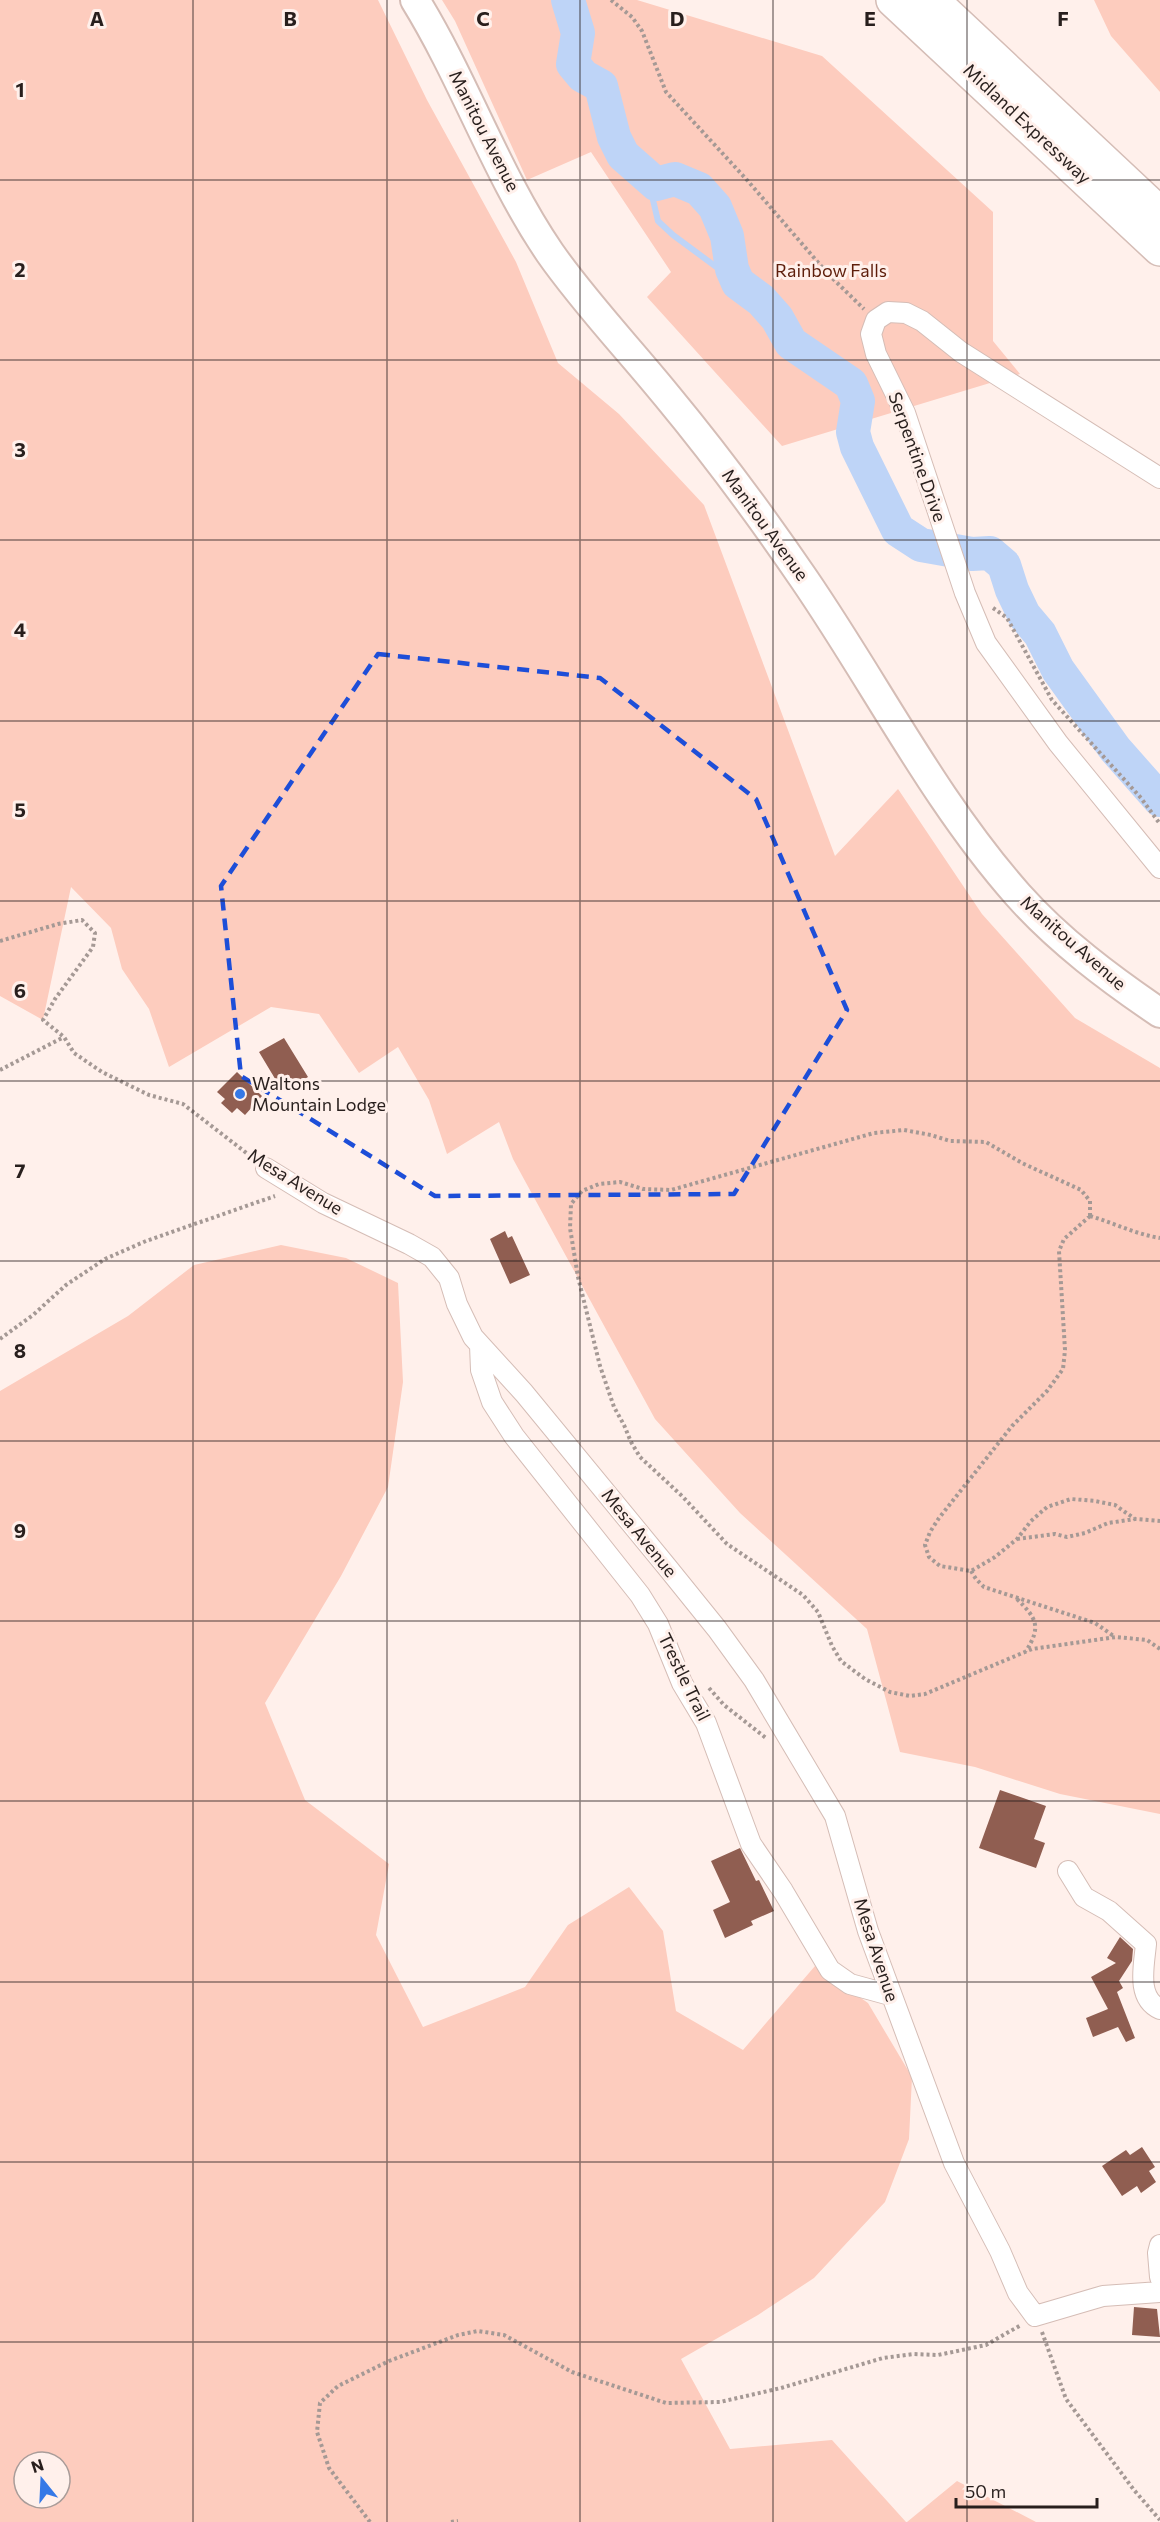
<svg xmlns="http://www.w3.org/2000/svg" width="1160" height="2522" viewBox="0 0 1160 2522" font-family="Commissioner,sans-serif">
<rect width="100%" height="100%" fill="#fff0eb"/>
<!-- green -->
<path fill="#fdccbe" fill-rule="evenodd" d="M0,0H378L427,100L516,262L558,363L619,414L704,505L835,856L898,789L982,914L1075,1018L1160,1068V1814L1060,1794L975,1767L900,1752L867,1629L740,1513L655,1419L513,1159L499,1122L447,1154L429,1100L398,1047L359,1073L319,1014L271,1007L169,1067L149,1009L122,969L111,928L71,887L43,1020L0,996Z
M442,0H637L822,56L993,212V341L1020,374L782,446L647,297L671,272L591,152L527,180L455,21Z
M1094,0H1160V92L1111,36Z
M281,1245L346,1258L398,1283L403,1382L388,1487L341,1576L265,1703L305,1800L389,1864L376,1935L423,2027L525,1987L568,1925L629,1887L663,1931L676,2011L743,2050L815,1966L868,2003L912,2077L909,2139L885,2202L814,2278L758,2315L681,2359L730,2449L832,2440L906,2522H0V1391L128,1316L194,1265ZM24,2462H60V2498H24Z
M957,2481L1036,2522H907Z"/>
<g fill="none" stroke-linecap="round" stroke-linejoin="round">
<!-- stream -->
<path stroke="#bed4f7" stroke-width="6" d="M656,184L653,200L658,221L673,235L738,283"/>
<!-- river -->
<path stroke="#bed4f7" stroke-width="34" d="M568,0L578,33L573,64L583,76L601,86L614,137L623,155L656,184L675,179L699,189L715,207L727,236L732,269L738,283L761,300L777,318L791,343L851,384L858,401L853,432L857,447L898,530L921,545L972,554L990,553L1004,565L1012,590L1024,615L1040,634L1058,670L1115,749L1160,800"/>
</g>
<!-- building -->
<path fill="#905e51" d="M284,1038L308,1077L283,1092L259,1052Z
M237,1072L262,1096L245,1115L237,1108L232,1113L221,1103L225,1099L217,1092Z
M505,1231L508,1238L512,1236L530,1275L510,1284L490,1239Z
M1000,1790L1046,1806L1034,1839L1045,1843L1036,1868L979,1848Z
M740,1848L756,1881L759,1880L774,1911L751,1921L753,1925L725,1938L713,1910L730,1902L711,1861Z
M1120,1937L1133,1949L1132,1961L1119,1981L1123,1988L1117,1992L1135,2038L1126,2042L1118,2027L1093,2037L1086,2018L1108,2009L1091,1977L1116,1963L1107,1958Z
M1142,2147L1155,2167L1149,2171L1156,2182L1141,2193L1137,2186L1122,2196L1102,2166L1126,2150L1130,2155Z
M1134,2307L1157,2309L1160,2337L1132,2335Z"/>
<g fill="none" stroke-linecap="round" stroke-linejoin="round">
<!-- minor casing -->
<g stroke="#d5bdb6" stroke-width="22">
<path id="minor" d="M1160,478L961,352L922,321L906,313L888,312L876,320L871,334L876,354L905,413L965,593L986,643L1058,743L1160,868
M266,1168L323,1203L409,1244L432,1257L449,1278L457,1304L473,1337L524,1393L667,1567L717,1629L754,1680L835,1816L868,1931L954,2163L1000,2251L1018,2293L1035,2316L1103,2296L1160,2292
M480,1345L481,1370L492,1402L514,1436L640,1595L658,1624L682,1683L706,1723L751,1844L783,1891L830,1970L850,1984L890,1995
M1068,1871L1084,1897L1109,1911L1146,1944C1144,1966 1136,1998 1160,2009
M1160,2245L1158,2253L1160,2277"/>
</g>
<!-- secondary casing -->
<g stroke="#d5bdb6" stroke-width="32">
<path id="secondary" d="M415,0C465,81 496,174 550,253C585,303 628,348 667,396C715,454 761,516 804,579C876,684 934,800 1018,895C1059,941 1110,979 1160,1013"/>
</g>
<!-- trunk casing -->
<g stroke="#d5bdb6" stroke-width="36">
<path id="trunk" d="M893,0L1160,249
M932,0L1160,214"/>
</g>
<!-- path -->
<path stroke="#a59995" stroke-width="4" stroke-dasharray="3 3" stroke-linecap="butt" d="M611,0L632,17L642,31L666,92L747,180L828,274L864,309
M993,608L1007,618L1052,700L1141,798L1160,824
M0,941L58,924L82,920L95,933L93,947L55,999L43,1020L64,1037L74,1053L102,1072L149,1095L183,1104L253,1158
M0,1070L64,1037
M1090,1216V1201L1081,1190L1022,1163L986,1142L950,1141L931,1135L904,1130L874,1133L671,1190L643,1189L620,1182L599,1184L582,1191L571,1204L570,1228L578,1277L600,1366L614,1407L624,1425L631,1442L640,1457L682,1496L727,1544L803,1595L818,1612L832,1646L841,1661L865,1679L890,1692L910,1696L925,1694L1032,1649L1116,1637L1147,1640L1160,1649
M1090,1216L1064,1239L1059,1251L1065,1350L1063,1369L1047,1391L1012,1426L939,1518L930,1532L925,1545L929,1557L940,1566L971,1571L995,1557L1017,1539L1031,1521L1047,1507L1071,1499L1095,1501L1115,1505L1135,1519L1160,1521
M1090,1216C1114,1223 1135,1234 1160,1238
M0,1339L33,1315L66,1285L105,1259L146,1241L275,1196
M1017,1539L1055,1534L1067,1537L1085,1533L1108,1523L1135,1519
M971,1571L976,1579L984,1587L1095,1623L1115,1637
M1017,1599C1036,1618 1042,1626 1026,1651
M709,1688L724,1705L766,1738
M1042,2332L1066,2399L1134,2490L1160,2520
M370,2522L329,2468L317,2432L320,2403L338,2386L389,2361L458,2335L478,2331L504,2335L572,2372L666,2403L720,2402L781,2388L883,2358L914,2354L938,2355L986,2345L1021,2325
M451,2522L458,2521"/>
<!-- minor -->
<use href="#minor" stroke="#fff" stroke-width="20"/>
<!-- secondary -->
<use href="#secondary" stroke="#fff" stroke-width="28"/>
<!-- trunk -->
<use href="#trunk" stroke="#fff" stroke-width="33"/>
</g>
<!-- marked area -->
<path fill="none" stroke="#1d4ed8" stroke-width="4.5" stroke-dasharray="12 8" stroke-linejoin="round" d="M378,654L600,678L756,799L847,1010L734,1194L435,1196L241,1076L221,886Z"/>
<!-- grid -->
<path fill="none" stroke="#281f1d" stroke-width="1.5" stroke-opacity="0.55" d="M193,0V2522M387,0V2522M580,0V2522M773,0V2522M967,0V2522M0,180H1160M0,360H1160M0,540H1160M0,721H1160M0,901H1160M0,1081H1160M0,1261H1160M0,1441H1160M0,1621H1160M0,1801H1160M0,1982H1160M0,2162H1160M0,2342H1160"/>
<!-- markers -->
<circle fill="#3579e7" stroke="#fff0eb" stroke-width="2" cx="240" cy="1094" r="6"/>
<g text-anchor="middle" stroke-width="6" stroke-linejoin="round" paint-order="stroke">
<!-- street labels -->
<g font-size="18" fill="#281f1d" stroke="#fff0eb">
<text transform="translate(1027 124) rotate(43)" y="6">Midland Expressway</text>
<text transform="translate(484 131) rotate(63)" y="6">Manitou Avenue</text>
<text transform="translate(917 457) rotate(70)" y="6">Serpentine Drive</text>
<text transform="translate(765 525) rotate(54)" y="6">Manitou Avenue</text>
<text transform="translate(1073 943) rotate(41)" y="6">Manitou Avenue</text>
<text transform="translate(295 1182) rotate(32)" y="6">Mesa Avenue</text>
<text transform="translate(639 1533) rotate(51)" y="6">Mesa Avenue</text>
<text transform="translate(684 1677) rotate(64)" y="6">Trestle Trail</text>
<text transform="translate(876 1950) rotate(72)" y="6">Mesa Avenue</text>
</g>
<!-- park labels -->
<g font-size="18" fill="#5e1e0b" stroke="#fff0eb">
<text x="831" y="277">Rainbow Falls</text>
</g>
<!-- poi labels -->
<g font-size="18" fill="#281f1d" stroke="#fff0eb" text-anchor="start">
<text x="252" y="1090">Waltons<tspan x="252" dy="21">Mountain Lodge</tspan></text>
</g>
</g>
<g font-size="20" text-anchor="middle" font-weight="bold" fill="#281f1d" stroke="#fff0eb" stroke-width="6" stroke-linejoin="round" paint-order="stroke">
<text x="97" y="26">A</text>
<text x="290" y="26">B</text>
<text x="483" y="26">C</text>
<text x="677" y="26">D</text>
<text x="870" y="26">E</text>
<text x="1063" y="26">F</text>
<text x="20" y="97">1</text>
<text x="20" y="277">2</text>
<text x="20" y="457">3</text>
<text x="20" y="637">4</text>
<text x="20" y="817">5</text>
<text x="20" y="998">6</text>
<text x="20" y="1178">7</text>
<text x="20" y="1358">8</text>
<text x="20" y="1538">9</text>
</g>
<!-- north arrow -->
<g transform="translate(42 2480) rotate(342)"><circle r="28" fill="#fff0eb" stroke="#a99c99" stroke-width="1.5"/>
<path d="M0-4.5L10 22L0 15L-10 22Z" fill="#3579e7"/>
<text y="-9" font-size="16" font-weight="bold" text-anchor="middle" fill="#281f1d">N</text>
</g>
<!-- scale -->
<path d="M956 2498v9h141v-9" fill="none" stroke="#281f1d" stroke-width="3"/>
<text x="965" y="2498" font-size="18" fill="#281f1d" stroke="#fff0eb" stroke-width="4.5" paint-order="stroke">50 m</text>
</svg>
